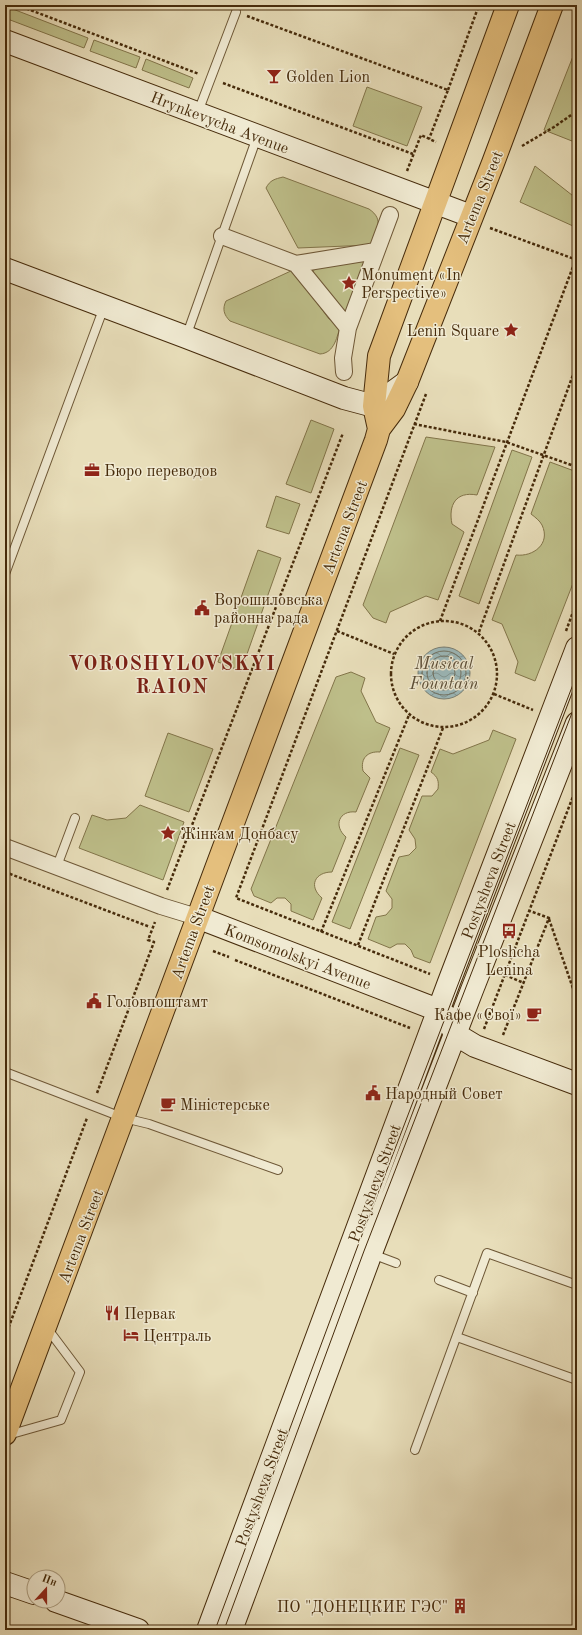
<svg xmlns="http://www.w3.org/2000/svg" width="582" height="1635" viewBox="0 0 582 1635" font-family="'Old Standard TT',serif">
<defs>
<pattern id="water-waves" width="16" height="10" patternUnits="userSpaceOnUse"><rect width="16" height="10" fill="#9cb9bb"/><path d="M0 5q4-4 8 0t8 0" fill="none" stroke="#819796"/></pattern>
</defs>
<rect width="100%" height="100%" fill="#e8deba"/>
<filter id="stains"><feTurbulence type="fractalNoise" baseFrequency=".005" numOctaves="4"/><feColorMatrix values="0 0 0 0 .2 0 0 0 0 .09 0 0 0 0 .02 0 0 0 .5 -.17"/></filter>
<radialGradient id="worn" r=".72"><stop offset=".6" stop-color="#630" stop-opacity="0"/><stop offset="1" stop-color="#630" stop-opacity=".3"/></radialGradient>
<!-- green -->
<path fill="#bebf8a" stroke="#82754a" d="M5,6L88,38L84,48L5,18Z
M94,40L140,57L136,68L90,51Z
M577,46V143L544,130Z
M146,59L193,78L189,88L142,70Z
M367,87L422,107L407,146L353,126Z
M535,166L577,199V217L573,226L520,202Z
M283,177L369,209C385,220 376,230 371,245L298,248L266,188C270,180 275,179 283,177Z
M366,261L346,313L311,277L317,263Z
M293,270L329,319L341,324C337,336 335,353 320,354L230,321C224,315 222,309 226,301Z
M311,420L334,429L311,493L286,484Z
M426,437L495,447L477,495C456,491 448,505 452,524L464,532L438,600L426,596L390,612L386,623L373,618L363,605Z
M512,450L532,457L479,604L459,596Z
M550,462L577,472V573L535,681L515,673L518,662L502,624L492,620L516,555C533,557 551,544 542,525C540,521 535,517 531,514Z
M276,496L300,504L289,534L266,527Z
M258,550L281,558L241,671L218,662Z
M351,672L365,678L361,691L376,722L390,728L380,752C368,751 360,758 363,771L370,778L356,812C339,810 333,826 346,837L332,872C315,872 308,886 322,898L313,920L291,911V904L285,898H277L271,903L254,896L251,889L336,677Z
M493,730L516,739L430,963L414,957L411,950L405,944H397L390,948L368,939L376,917L386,915L392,908V899L386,891L399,857L409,855L416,848L415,839L409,830L422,796H432L438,789C439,781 438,777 431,772L440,749L453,754L489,740Z
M168,733L213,749L189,812L145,796Z
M400,748L419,755L350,929L332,922Z
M140,805L184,822L163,880L79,848L92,815L107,820L126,818Z"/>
<!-- water -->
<path fill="url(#water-waves)" stroke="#7a8075" d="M418 673a26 26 0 1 1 52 0a26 26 0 1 1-52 0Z"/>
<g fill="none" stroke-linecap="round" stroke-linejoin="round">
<!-- shore -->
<path stroke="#717263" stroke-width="1" d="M422 673a22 22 0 1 1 44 0a22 22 0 1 1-44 0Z
M427 673a17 17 0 1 1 34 0a17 17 0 1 1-34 0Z
M433 673a11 11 0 1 1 22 0a11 11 0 1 1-22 0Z"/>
<!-- lane casing -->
<g stroke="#6e5837" stroke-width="10">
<path id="lane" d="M198,112L236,12
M186,337L257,137
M5,574L104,307
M57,866L75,818
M5,1072L124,1118L149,1124L278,1170
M372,1254L396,1263
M439,1280L473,1293
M457,1337L577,1380
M8,1435L61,1420L80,1372L47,1328
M415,1450L487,1253L577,1285"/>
</g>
<!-- street casing -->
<g stroke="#6e5837" stroke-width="18">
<path id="street" d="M222,236L296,264L376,251
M296,264L348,328
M344,372L343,358L348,328L390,215
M5,847L161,906L197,917"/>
</g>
<!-- secondary casing -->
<g stroke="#462b0b" stroke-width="24">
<path id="secondary" d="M5,41L471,216
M5,269L186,337L344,398L374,406L407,382
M197,917L438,1010L446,1016L455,1034L475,1046L577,1084
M5,1583L34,1593
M56,1601L138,1630
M208,1630L449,982L577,648
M231,1630L371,1253L472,990L577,723"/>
</g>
<!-- primary casing -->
<g stroke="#462b0b" stroke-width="24">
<path id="primary" d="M379,429L394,409L407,382L493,163L552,5
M5,1434C130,1103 252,771 376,440L379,429L374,406L379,356L508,5"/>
</g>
<!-- path -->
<path stroke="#462b0b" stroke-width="2.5" stroke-dasharray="3 2" stroke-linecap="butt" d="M17,5L199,74
M247,16L448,90L429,139
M223,83L413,154
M448,90L479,5
M522,146L554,127L577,111
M407,171L421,135L436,142
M490,228L577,260
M426,394L236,898L430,974
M414,424L506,442L577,467
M391 674a53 53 0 1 1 106 0a53 53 0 1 1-106 0Z
M440,621L577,256
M337,631L394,654
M566,631L577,601
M479,632L577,364
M494,694L533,710
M5,872L150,927
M167,890L343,433
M549,919L577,1000
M321,932L409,715
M358,945L443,728
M213,951L229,957
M235,960L410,1028
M505,975L524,983
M484,1029L577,786
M503,1035L549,918L530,911
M97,1093L154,942L148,940L155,922
M5,1337L87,1118"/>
<!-- lane -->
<use href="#lane" stroke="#f0ead2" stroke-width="8"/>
<!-- street -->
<use href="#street" stroke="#f0ead2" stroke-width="16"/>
<!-- secondary -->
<use href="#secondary" stroke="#f0ead2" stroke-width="22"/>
<!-- primary -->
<use href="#primary" stroke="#e4bf7d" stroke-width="22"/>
<!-- tram -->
<path stroke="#462b0b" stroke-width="1" d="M215,1630L357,1248L577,674
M224,1630L364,1251L577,700"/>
</g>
<!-- icons -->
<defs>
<g id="bar-bare" transform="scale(1.2)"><path d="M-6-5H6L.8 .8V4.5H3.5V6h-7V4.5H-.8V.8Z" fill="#8f2418" stroke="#f0ead2" stroke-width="2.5" paint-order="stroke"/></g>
<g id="sight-bare" transform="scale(1.2)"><path d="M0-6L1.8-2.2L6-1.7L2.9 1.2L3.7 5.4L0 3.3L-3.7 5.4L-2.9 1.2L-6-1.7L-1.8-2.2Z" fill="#8f2418" stroke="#f0ead2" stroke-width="2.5" paint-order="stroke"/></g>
<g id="office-bare" transform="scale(1.2)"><path d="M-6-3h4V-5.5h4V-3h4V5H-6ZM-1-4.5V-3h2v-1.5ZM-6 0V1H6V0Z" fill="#8f2418" stroke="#f0ead2" stroke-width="2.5" paint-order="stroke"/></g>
<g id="civic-bare" transform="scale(1.2)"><path d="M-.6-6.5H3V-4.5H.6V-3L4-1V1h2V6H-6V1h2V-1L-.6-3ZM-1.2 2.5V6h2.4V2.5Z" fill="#8f2418" stroke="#f0ead2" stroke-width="2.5" paint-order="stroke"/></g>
<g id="bus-bare" transform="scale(1.2)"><path d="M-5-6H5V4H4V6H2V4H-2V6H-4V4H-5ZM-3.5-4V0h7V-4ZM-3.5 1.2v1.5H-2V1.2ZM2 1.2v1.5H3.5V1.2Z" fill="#8f2418" stroke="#f0ead2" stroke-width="2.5" paint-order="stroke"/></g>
<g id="cafe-bare" transform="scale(1.2)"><path d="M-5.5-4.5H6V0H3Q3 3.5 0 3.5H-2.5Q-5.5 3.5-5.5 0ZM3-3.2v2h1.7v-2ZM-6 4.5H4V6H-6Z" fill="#8f2418" stroke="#f0ead2" stroke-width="2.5" paint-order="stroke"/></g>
<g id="restaurant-bare" transform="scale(1.2)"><path d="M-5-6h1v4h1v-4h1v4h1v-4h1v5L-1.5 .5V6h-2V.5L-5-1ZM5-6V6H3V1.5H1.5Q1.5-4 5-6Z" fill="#8f2418" stroke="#f0ead2" stroke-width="2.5" paint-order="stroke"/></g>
<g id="hotel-bare" transform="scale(1.2)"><path d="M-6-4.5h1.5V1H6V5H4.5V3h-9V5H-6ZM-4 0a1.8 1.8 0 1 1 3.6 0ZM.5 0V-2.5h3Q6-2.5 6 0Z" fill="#8f2418" stroke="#f0ead2" stroke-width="2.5" paint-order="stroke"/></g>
<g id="building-bare" transform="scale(1.2)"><path d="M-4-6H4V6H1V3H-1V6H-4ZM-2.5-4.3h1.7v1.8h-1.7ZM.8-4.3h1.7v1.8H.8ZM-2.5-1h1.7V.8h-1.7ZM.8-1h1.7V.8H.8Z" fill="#8f2418" stroke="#f0ead2" stroke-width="2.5" paint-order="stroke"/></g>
</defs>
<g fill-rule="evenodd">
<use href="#bar-bare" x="274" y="76"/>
<use href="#sight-bare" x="349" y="283"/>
<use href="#sight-bare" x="511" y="330"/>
<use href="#office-bare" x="92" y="470"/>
<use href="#civic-bare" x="202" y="608"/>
<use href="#sight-bare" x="168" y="833"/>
<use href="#bus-bare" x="509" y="931"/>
<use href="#civic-bare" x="94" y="1001"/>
<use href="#cafe-bare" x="534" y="1014"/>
<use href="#civic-bare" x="373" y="1093"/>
<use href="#cafe-bare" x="168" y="1104"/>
<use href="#restaurant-bare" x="112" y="1313"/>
<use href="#hotel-bare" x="131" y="1335"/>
<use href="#building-bare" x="460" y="1606"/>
</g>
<g text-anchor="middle" stroke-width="3" stroke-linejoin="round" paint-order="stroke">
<!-- poi labels -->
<g font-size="16" fill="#462b0b" stroke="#f0ead2" text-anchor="start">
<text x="286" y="82">Golden Lion</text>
<text x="361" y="280">Monument «In<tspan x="361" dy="18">Perspective»</tspan></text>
<text x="499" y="336" text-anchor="end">Lenin Square</text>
<text x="104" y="476">Бюро переводов</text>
<text x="214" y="605">Ворошиловська<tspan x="214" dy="18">районна рада</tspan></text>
<text x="180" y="839">Жінкам Донбасу</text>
<text x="509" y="957" text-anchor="middle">Ploshcha<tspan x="509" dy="18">Lenina</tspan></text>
<text x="106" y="1007">Головпоштамт</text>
<text x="522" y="1020" text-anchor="end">Кафе «Свої»</text>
<text x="385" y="1099">Народный Совет</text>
<text x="180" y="1110">Міністерське</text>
<text x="124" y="1319">Первак</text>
<text x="143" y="1341">Централь</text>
<text x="448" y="1612" text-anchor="end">ПО "ДОНЕЦКИЕ ГЭС"</text>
</g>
<!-- street labels -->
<g font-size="16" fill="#462b0b" stroke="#f0ead2">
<text transform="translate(220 122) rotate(21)" y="6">Hrynkevycha Avenue</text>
<text transform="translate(479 197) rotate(-68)" y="6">Artema Street</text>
<text transform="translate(344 527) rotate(-69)" y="6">Artema Street</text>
<text transform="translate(488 880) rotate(-69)" y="6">Postysheva Street</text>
<text transform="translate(192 932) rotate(-70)" y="6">Artema Street</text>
<text transform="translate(298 956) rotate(21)" y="6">Komsomolskyi Avenue</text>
<text transform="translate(374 1183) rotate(-70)" y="6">Postysheva Street</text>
<text transform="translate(80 1236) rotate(-69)" y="6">Artema Street</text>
<text transform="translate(261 1487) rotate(-70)" y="6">Postysheva Street</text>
</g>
<!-- water labels -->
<g font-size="17" font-style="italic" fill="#5c4e37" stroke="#f0ead2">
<text x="444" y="669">Musical<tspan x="444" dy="20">Fountain</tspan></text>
</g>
<!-- district labels -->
<g font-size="20" font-weight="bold" letter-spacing="1" fill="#7a1f14" stroke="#f0ead2">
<text x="172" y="670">VOROSHYLOVSKYI<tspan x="172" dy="23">RAION</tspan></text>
</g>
</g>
<!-- margin -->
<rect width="582" height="1635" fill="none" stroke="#e8deba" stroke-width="20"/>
<rect x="6" y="6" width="570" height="1623" fill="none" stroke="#462b0b" stroke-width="2"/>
<rect x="10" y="10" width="562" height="1615" fill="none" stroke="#462b0b"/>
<!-- north arrow -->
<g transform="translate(46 1589) rotate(21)"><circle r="19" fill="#f0ead2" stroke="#ac9e82"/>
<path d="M0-3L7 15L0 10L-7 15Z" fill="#8f2418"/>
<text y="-6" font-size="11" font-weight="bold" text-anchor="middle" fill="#462b0b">Пн</text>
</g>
<rect width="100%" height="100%" filter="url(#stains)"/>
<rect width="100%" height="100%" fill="url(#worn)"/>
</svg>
